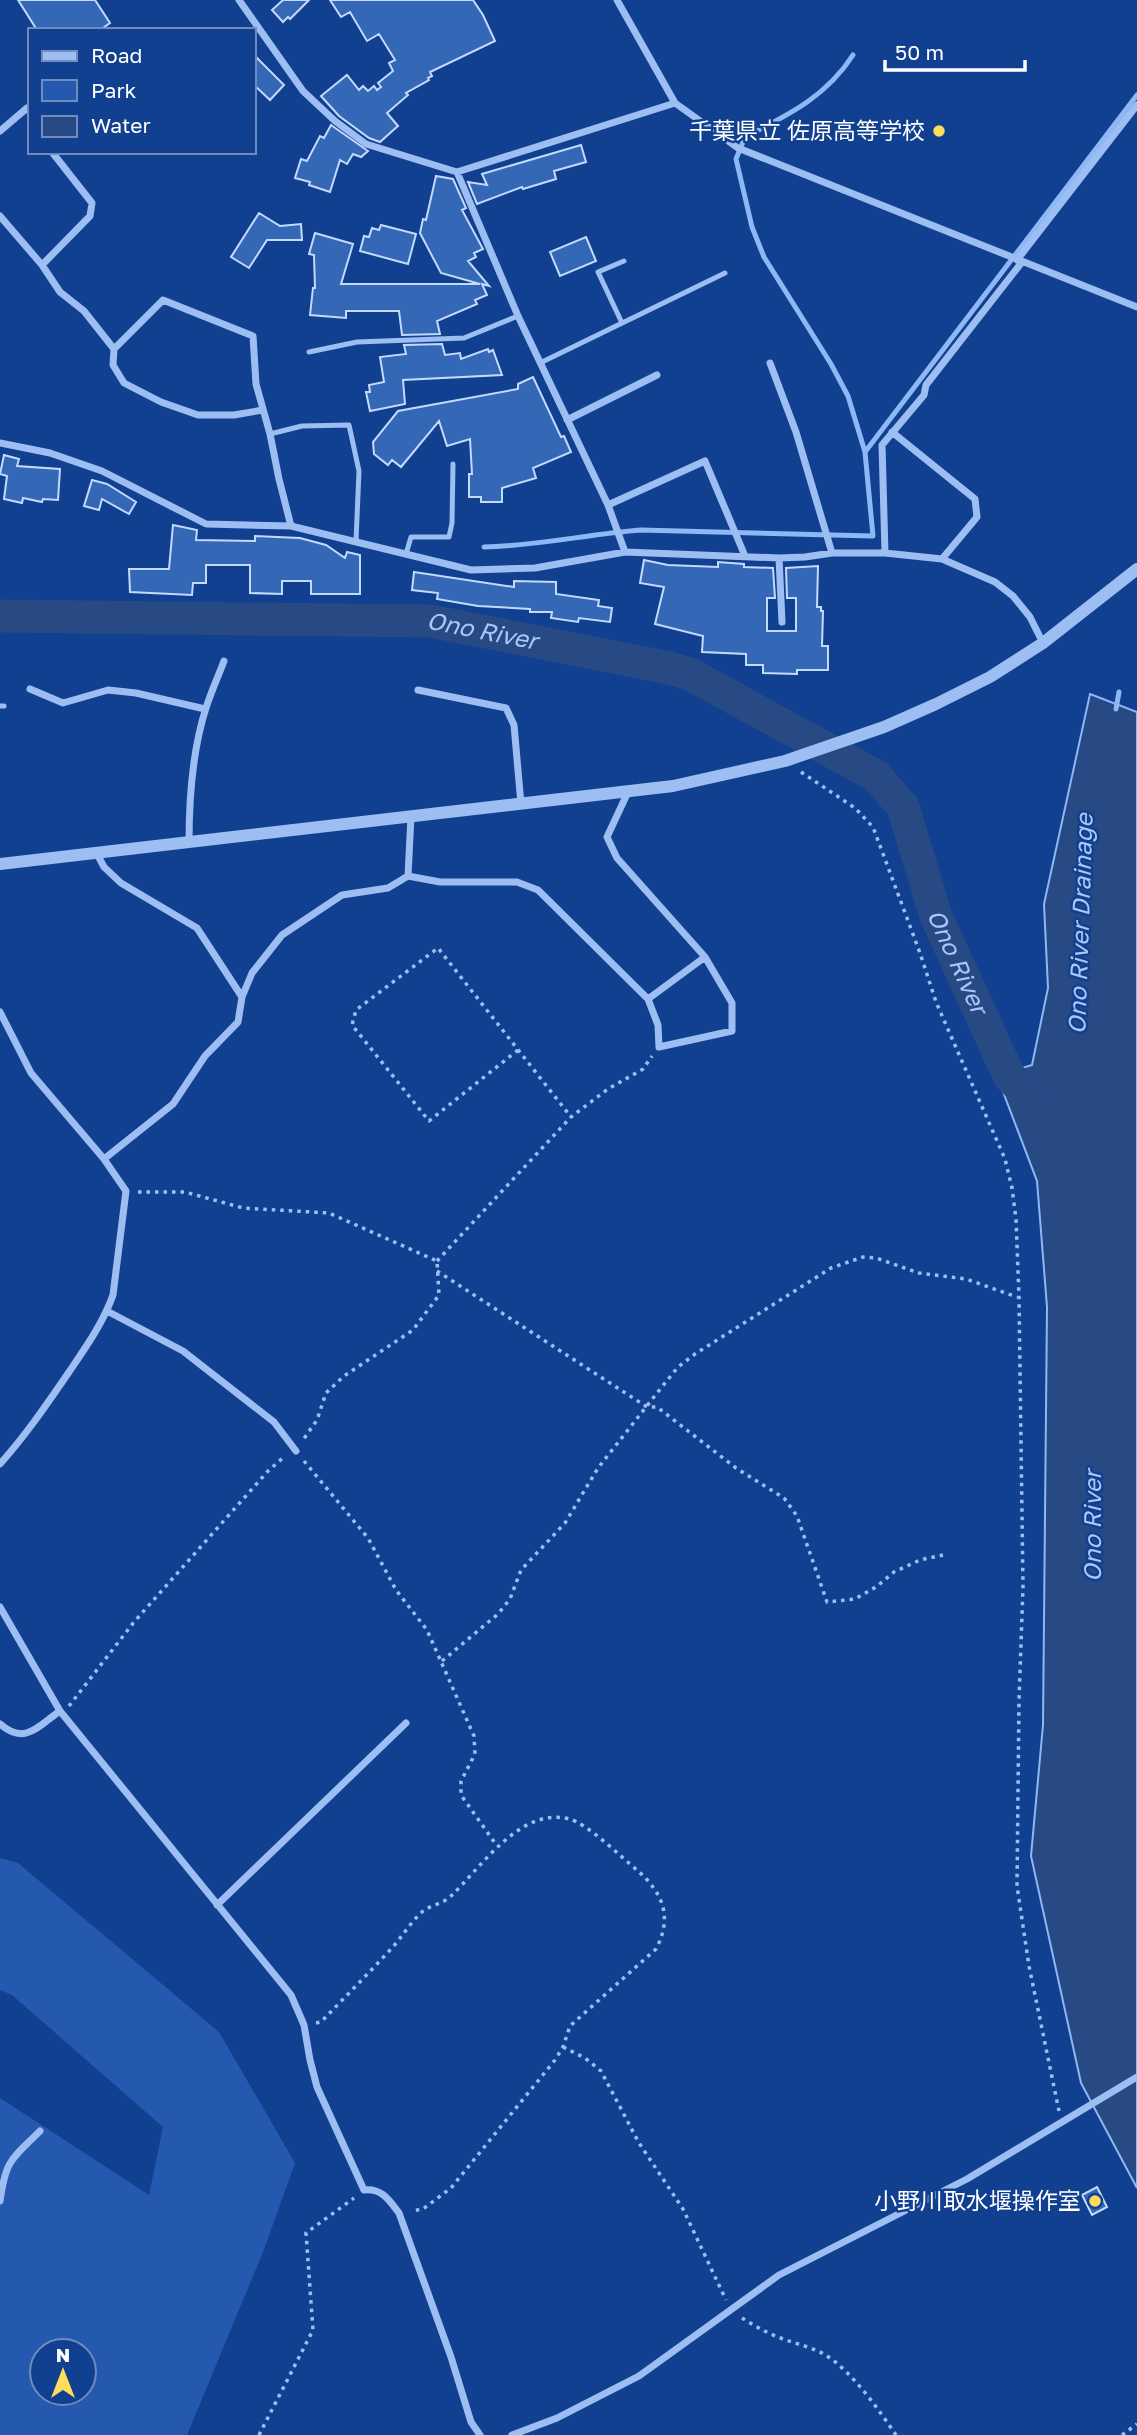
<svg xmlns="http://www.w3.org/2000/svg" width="1137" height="2435" viewBox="0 0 1137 2435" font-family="'Golos Text','Noto Sans JP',sans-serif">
<rect width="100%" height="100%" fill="#124090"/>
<!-- green -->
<path fill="#2459af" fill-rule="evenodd" d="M0,1858L18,1863L219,2032L295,2163L263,2252L187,2435H0V2098L149,2195L163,2127L12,1995L0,1990ZM42,2351H84V2393H42Z"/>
<!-- water -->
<path fill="#274a85" stroke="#8eb7f5" stroke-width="2" d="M1090,694L1137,712V2188L1081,2083L1031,1856L1043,1725L1047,1307L1037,1181L997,1076L1032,1065L1048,988L1044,904Z"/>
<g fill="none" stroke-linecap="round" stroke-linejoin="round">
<!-- stream -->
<path stroke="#8eb7f5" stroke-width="5" d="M853,55C826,97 788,115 745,137L736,159L752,227L764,257L831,364L848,396L865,452
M484,547C538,546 588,534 641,530L873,536L865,452L1137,95
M1116,709L1119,692"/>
<!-- river -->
<path stroke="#274a85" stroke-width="33" id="s1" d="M0,616L430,621L665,667L690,674L876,776L903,807L936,916L1009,1076L1038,1105"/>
</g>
<!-- building -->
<path fill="#3567b7" stroke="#c4dafd" stroke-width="2" d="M18,0H95L110,23L100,30H37Z
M283,0H309L290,19L288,17L283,22L272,10Z
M330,0H473L483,15L495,41L430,72L432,76L428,78L429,80L406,93L408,95L387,113L398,126L380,142L369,138L339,116L321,96L347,75L359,90L363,86L368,91L374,86L377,90L381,87L378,83L393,71L389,63L395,60L379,34L367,41L350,12L341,17Z
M254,55L284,85L270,100L254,85Z
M331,125L368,151L361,157L353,154L347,164L340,160L330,192L309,185L310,182L295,178L301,159L307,161L320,136L324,138Z
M581,145L586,162L554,171L556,179L523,189L522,187L477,204L468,182L487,185L482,174Z
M436,176L453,179L466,208L462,210L483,249L474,253L476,257L468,261L489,286L482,284L487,295L475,300L477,304L437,321L440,334L402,335L399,311H346V318L310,315L313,288H315L314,255L309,254L315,233L353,244L341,284H480L441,273L420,233L423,219L426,220Z
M259,213L280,226L301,224L302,240H267L249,268L231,257Z
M381,225L416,234L408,264L360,251L364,236L369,237L372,228L379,230Z
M586,237L596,261L560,276L550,252Z
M442,344L445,355L460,353L461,359L488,349L489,352L493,350L502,375L403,380L405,404L370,411L366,392H370L369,385L384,382L380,357L406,354L404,345Z
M533,377L561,437L564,436L571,452L533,468L536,478L502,488V502H481V497H469V474H472L470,439L447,446L439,421L401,467L392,460L388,465L374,454L373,442L398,411L518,389V384Z
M4,455L19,459L17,466L60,469L58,500L43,499L42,502L23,498L22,503L4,499L7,476L0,474Z
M92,480L107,484L136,502L129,514L102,499L99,510L84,506Z
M173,525L197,530L196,540L255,541V536L300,538L326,545L345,558L347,552L360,555V594H311V581H282V594L250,593V565H206V583H193L192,595L130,592L129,569H169Z
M644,560L668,565L718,567V562L744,564V567L773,568L775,598H767V631H796V598H787L786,568L818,566L817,607H821V611H823L822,646H828V670H797V674L763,673V665H746V654L702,652L703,636L655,624L664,587L640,583Z
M414,572L514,587V581L556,582V594L599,600L598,606L612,608L610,622L579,618L578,622L551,618L552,612H530V609L478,606L437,599L438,593L412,590Z
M1097,2187L1107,2207L1092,2215L1082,2195Z"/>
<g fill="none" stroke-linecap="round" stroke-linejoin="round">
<!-- path -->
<path stroke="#9dbef2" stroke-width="3.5" stroke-dasharray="3.5 5" stroke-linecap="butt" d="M801,772L855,808L873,827L920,953L936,1002L1005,1159L1012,1188L1016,1219L1019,1297L1023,1587L1019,1701L1017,1886L1029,1966L1059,2111
M518,1050L429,1121L352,1025L356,1010L438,948L571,1117
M138,1192H185L243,1208L329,1213L437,1261L439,1295L413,1330L344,1376L326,1393L317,1420L303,1440
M437,1261L571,1117L608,1089L643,1069L652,1056
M437,1271L647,1407H657L736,1468L784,1498L797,1516L827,1602L855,1599L876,1587L894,1572L920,1560L943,1555
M304,1461L368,1538L396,1590L427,1630L474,1736L475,1754L461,1781V1795L497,1846
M442,1661L498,1614L510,1599L521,1570L565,1523L598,1468L661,1388L678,1367L695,1354L831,1268L863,1257L876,1258L919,1273L966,1279L1017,1297
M69,1706L134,1622L268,1471L285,1456
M316,2023L321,2022C344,1998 368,1974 391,1949C402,1937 410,1923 422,1912C430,1905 442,1904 450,1897C480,1869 520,1806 569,1819C587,1823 621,1857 637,1870C663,1893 673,1917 656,1949L570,2026L563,2047L555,2060L451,2188L423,2209L411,2211
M563,2047L585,2058L601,2071L639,2143L683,2209L726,2300
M742,2318C756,2327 771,2335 786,2340C800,2345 815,2348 827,2356C853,2373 879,2410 896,2435
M259,2435L313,2330L306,2233L354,2198
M1122,2435L1137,2424"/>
<!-- service -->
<path stroke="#9dbef2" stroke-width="5" d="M622,323L598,272L624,261
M309,352L357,342L464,338L518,316
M540,363L725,273
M270,434L302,426L349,425L359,471L356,541
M406,554L411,537H449L452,523L453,464
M0,706H4"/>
<!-- minor -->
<path stroke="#9dbef2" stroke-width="7" d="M239,0L303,91L335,121L366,144L457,172L675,103L738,148L1137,307
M617,0L675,103
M0,131L27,108L30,112
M457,172L518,316L608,505L625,552
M0,216L42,265L60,292L84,311L114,349L113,365L124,383L161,402L198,415H234L263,410
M1017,260L1137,105
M42,265L90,216L92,203L52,152
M114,349L163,300L253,336L256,384L270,434L279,479L291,526
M770,363L796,432L832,553
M567,420L657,375
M892,432L975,499L977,517L942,559
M0,443L50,453L102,471L206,524L291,526L471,570L535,568L625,552L779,558L805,557L832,553H885L942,559L995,582L1013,596L1030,617L1043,643
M608,505L705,461L745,556
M885,553L882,445L924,395L926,385L1022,262
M779,558L782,622
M30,689L63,703L108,690L136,693L205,709
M418,690L506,708L514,725L521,804
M411,816L408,876L440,882H517L538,890L648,999L658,1025L659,1047L732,1031V1003L705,957L617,858L607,837L628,792
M189,843C189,798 192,751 206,708C211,692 218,677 224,661
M96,852L104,867L121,883L197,928L242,997
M648,999L705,957
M0,1012L31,1073L104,1159L126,1191L113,1295C103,1323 86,1347 69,1372C47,1404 26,1435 0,1464
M104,1159L173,1104L205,1056L238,1022L242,997L252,973L282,935L342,895L388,888L408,876
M107,1311L183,1351L274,1422L296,1451
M0,1607L60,1711L291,1995L304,2025L310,2060L317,2087L364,2190C382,2188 389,2200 399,2213L451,2357L471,2422L480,2435
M0,1724C25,1746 38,1726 60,1711
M217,1905L406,1723
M0,2201C6,2159 11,2160 40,2131
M512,2435L557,2418L639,2376L779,2275L967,2179L1137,2077"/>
<!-- tertiary -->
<path stroke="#9dbef2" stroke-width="12" d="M0,864L673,786L785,761L884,727L936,704L990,677L1043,643L1137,569"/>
</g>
<!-- markers -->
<g fill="#ffdb5e" stroke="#124090" stroke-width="2.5">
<circle cx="939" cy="131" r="7"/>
<circle cx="1095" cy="2201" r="7"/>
</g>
<g text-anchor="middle" stroke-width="5" stroke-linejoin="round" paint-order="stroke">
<!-- poi labels -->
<g font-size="23" fill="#fff" stroke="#124090" text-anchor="end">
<text x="925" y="139">千葉県立 佐原高等学校</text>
<text x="1081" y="2209">小野川取水堰操作室</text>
</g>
<!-- water labels -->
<g font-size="24" font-style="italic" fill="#a9c8f9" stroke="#124090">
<text dy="8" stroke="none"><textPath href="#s1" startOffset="483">Ono River</textPath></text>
<text transform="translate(1081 924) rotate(-88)" y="8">Ono River Drainage</text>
<text dy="8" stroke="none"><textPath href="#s1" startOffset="1113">Ono River</textPath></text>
<text transform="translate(1093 1526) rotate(-90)" y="8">Ono River</text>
</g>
</g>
<!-- legend -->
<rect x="28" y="28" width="228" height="126" fill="#124090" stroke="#718cbc" stroke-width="2"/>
<rect x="42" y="51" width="35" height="10" fill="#9dbef2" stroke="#718cbc" stroke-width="2"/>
<text x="91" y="63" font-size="21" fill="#ffffff">Road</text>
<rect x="42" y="80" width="35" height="21" fill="#2459af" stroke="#718cbc" stroke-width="2"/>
<text x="91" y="98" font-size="21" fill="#ffffff">Park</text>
<rect x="42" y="116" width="35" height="21" fill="#274a85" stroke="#718cbc" stroke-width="2"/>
<text x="91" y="133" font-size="21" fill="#ffffff">Water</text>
<!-- north arrow -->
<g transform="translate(63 2372)"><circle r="33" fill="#124090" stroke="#718cbc" stroke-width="2"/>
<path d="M0-5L12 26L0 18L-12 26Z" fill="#ffdb5e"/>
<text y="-10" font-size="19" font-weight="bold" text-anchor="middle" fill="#ffffff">N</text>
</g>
<!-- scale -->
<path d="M885 60v10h140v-10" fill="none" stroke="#ffffff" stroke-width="3.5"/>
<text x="895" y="60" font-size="21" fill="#ffffff" stroke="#124090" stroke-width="5" paint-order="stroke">50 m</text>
</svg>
